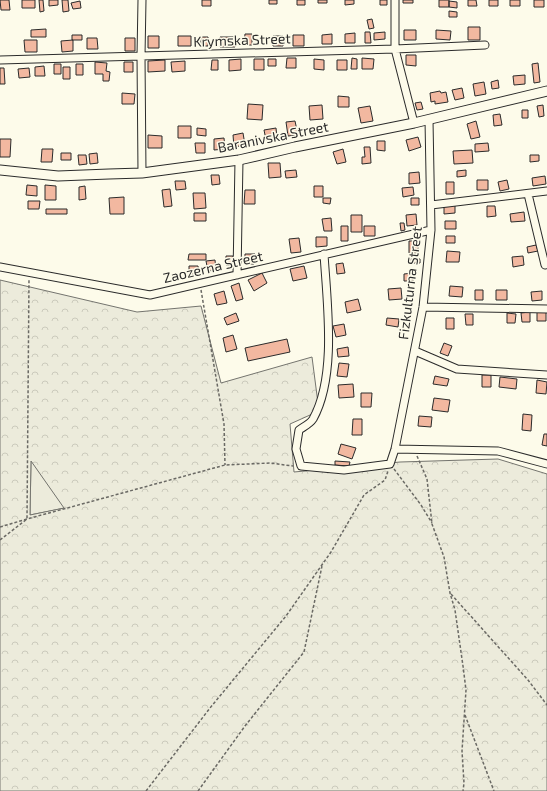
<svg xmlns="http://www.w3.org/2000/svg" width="547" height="791" viewBox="0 0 547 791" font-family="'Exo 2',sans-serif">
<defs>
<pattern id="forest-crowns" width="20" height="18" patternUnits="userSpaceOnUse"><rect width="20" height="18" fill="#ecebdb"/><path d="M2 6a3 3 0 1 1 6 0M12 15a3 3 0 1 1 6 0" fill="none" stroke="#cbcabc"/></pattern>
</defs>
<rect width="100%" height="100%" fill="#fdfbea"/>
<!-- green -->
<path fill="#ecebdb" stroke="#74746e" d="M31,460L65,508L30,515Z"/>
<!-- forest -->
<path fill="url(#forest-crowns)" stroke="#74746e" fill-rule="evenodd" d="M0,280L137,312L201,306L221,383L312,357L319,411L290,424L294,472L400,462L498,459L547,474V791H0ZM31,461L64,508L30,515Z"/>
<!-- building -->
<path fill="#f2b8a0" stroke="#2b2b2b" d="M0,0H9L10,10H1Z
M22,0H35V8H22Z
M39,0H43L44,11L40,12Z
M49,0H58V5L49,6Z
M62,0H68L69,11L63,12Z
M202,0H211V6H202Z
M269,0H277V4H269Z
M297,0H305V5H297Z
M318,0H327V3H318Z
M345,0H354V4L345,5Z
M380,0H387V5H380Z
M403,0H413V3H403Z
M439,0H449V7H439Z
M468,0H476L477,6H468Z
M489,0H498V6H489Z
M510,0H520V6H510Z
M534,0H544V7H534Z
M80,1L81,8L73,9L71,3Z
M449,1L457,2V8L449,7Z
M449,11L457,12V17H449Z
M372,19L374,28L369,29L367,20Z
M468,27H480V40H468Z
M46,29V37H31V30Z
M404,30H416V40H404Z
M436,30L451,31L450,40L436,39Z
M365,32H370L371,43H365Z
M385,32V39L374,40V33Z
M355,33V43H345V34Z
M245,34H252V45H244Z
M332,34V44H322V35Z
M72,35H82V40H72Z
M293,35H304V46H293Z
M148,36H159V48H148Z
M178,36H191V46H178Z
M273,36H283V46H273Z
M201,37H208V46H201Z
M220,37H235V47H220Z
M87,38H97L98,49H87Z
M125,38H135V51H125Z
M24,40H37V52H25Z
M73,40V51L62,52L61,41Z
M406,55H416V66L406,65Z
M287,58H296V68H286Z
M352,58L357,59V69H351Z
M362,58L374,59L373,69H362Z
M241,59V70L229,71V60Z
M254,59H264V70H254Z
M268,59H276V66H268Z
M314,59L324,60V70L314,69Z
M165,60V71L148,72V61Z
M212,60H218V70H211Z
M337,60H347V70H337Z
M185,61V71L172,72L171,62Z
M95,62L107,63L106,71L110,72L109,81H103V74H95Z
M124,62H133V72H124Z
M538,63L540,82L534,83L532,64Z
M54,64H61V74H54Z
M76,64H83V75H76Z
M44,66L45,76H35V67Z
M63,67H70V79H63Z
M0,68H4L5,84H0Z
M29,68L30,77L19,78L18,69Z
M525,75V84L514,85L513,76Z
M498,80L499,88L492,89L491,82Z
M484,82L486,94L475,96L473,84Z
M462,88L464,98L455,100L452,90Z
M440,91L441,93L446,92L448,102L435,104V101L431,102L430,93Z
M122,93L135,94L134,104H122Z
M338,96L349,97V107H338Z
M421,102L423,109L417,110L415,103Z
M248,104L263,105L262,120L247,119Z
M322,105L323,119L310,120L309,106Z
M543,105L544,116L539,117L537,106Z
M370,106L373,121L361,123L358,108Z
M522,110H528V118H522Z
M500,114L502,125L494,126L493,115Z
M295,121L298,135L288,136L286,122Z
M476,121L480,137L471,139L467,124Z
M178,126H191V138H178Z
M197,128L206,129V136L197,135Z
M276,128L277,138L266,140L264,130Z
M243,133L245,145L234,147L233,135Z
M148,135L162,136V148H148Z
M418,137L421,147L409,151L406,140Z
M224,138L225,149L214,150V139Z
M0,139H11L10,157H0Z
M377,141H385V151L377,150Z
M195,143H205V153H196Z
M488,143L489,151L475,152V144Z
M364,147H370L371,163L362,164V157H365Z
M42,149H53L52,162H41Z
M343,149L346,162L337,164L333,152Z
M472,150L473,163L454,164L453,151Z
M61,153H71V160H61Z
M97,153L98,163L90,164L89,154Z
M78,155H86L87,164L79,165Z
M530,155H539V161L530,162Z
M268,163H280L281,177L269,178Z
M296,170L297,177L286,178L285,171Z
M466,170V176L457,177V171Z
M419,172L420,183L409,184V173Z
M211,175H219L220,184L212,185Z
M545,176L546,184L533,186L532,178Z
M477,180H488V190H477Z
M507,180L509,189L500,191L498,182Z
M175,181H185L186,189L176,190Z
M446,182H454V194H446Z
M27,185L37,186V196L26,195Z
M45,185L56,186V200H45Z
M85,186L86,199L79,200V187Z
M314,186H323V197H314Z
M413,187L414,195L403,197L402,188Z
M170,189L172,206L164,207L162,190Z
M245,190H255V204H244Z
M193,193H205L206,208L194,209Z
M124,197V214H110L109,198Z
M323,198H331L330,204L323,203Z
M411,198H419V205H411Z
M28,201H40L39,209H28Z
M455,205V213L444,214V206Z
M487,206H495L496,216L487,217Z
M46,209H67V214H46Z
M524,212L525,221L511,222L510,214Z
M194,213H206V221H194Z
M416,214L417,225L407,226L406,215Z
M351,215H362V232H351Z
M331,218L332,231H324L322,219Z
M445,221H456V229H445Z
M400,223H404L405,230L401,231Z
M341,226H348V241H341Z
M364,226H375V236H364Z
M446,236H455V243H446Z
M316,237H327V246L316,247Z
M299,238L301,252L291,253L289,239Z
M409,241H418V253H409Z
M536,245L538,251L528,253L527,247Z
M447,251L460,252L459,262H446Z
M189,254H206V260H188Z
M245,254H255L254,264H245Z
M226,256H233L232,266L226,265Z
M523,256L524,265L513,267L512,257Z
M410,259H420V263H410Z
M215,260L216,270L208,271L206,261Z
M343,263L345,273L337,274L336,264Z
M189,266H198L199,274H189Z
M304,266L307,278L293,281L290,269Z
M262,273L267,283L254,291L248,280Z
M413,273V281H404V274Z
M239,283L243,299L236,301L231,286Z
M450,286L463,287L462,297L449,296Z
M401,288L402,299L389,300L388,289Z
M475,290H483V300H475Z
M496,290H507V300H496Z
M224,291L227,303L217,305L214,294Z
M542,291V300L532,301L531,292Z
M358,299L361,310L347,313L345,302Z
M530,312V322H522L521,313Z
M537,312H546V321H537Z
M236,313L239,321L227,325L224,318Z
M507,313L516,314L515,323H507Z
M465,314H473V325H466Z
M387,318L399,319L398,327L386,325Z
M446,318H454V329H446Z
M344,324L346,335L336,337L333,326Z
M233,335L237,349L226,352L223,338Z
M287,339L290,352L248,361L245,348Z
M444,343L452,346L448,356L440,353Z
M348,347L349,356L338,357L337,349Z
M339,363L349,364L347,377L337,376Z
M482,375H491V387H482Z
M435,376L449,379L447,386L433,384Z
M500,377L517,379L516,389L499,387Z
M537,380L547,382L546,394L536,393Z
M353,384L354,397L339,398L338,385Z
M361,393H372L371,407H361Z
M434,398L450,400L448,412L432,410Z
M523,414L532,415L531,431L522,430Z
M419,416L432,417L431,427L418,426Z
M353,419H362V435H352Z
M544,434H547V446L542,445Z
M341,444L356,448L352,459L338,454Z
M335,461L350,462L349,466L335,465Z"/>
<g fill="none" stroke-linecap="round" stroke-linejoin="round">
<!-- minor casing -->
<g stroke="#2b2b2b" stroke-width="9">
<path id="minor" d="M142,0L141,56L142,173
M395,0V49L414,123
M0,60L395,49L485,45
M528,194L545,265L547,264
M431,205L547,191
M324,254C327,303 337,376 313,419C310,424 303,427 299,430L296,449L301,466L344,470L390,464L395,449L423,307L431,230L429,120
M0,267L150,295L431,230
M237,275L239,160
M423,307L547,309
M415,351L457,369L547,375
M395,449L498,451L547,464"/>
</g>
<!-- secondary casing -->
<g stroke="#2b2b2b" stroke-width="11">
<path id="secondary" d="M0,170L58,176L109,174L142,173L239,160L295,147L414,123L547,91"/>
</g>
<!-- path -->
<path stroke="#6a6964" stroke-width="1.5" stroke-dasharray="3 2" stroke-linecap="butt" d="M201,290L224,424L225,465
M417,456L427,479L432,524L444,557L450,593L455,610L463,666L466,690L462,751L464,783L463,791
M394,469L421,505L432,523
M0,527L27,519L225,465L270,463L293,466
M0,540L27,519L29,279
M451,594L528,680L547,705
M465,715L494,791
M146,791L210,708L286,616L331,552L364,495L385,480L388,471
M198,791L245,726L304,652L322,566"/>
<!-- minor -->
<use href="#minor" stroke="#fdfbea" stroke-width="7"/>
<!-- secondary -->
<use href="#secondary" stroke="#fdfbea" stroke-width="9"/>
</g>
<g text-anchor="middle" stroke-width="3" stroke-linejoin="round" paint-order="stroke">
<!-- street labels -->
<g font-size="14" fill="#2b2b2b" stroke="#fdfbea">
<text transform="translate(242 40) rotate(-2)" y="5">Krymska Street</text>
<text transform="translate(273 137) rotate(-11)" y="5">Baranivska Street</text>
<text transform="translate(213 267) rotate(-13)" y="5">Zaozerna Street</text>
<text transform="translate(410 283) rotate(-83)" y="5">Fizkulturna Street</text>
</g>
</g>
</svg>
